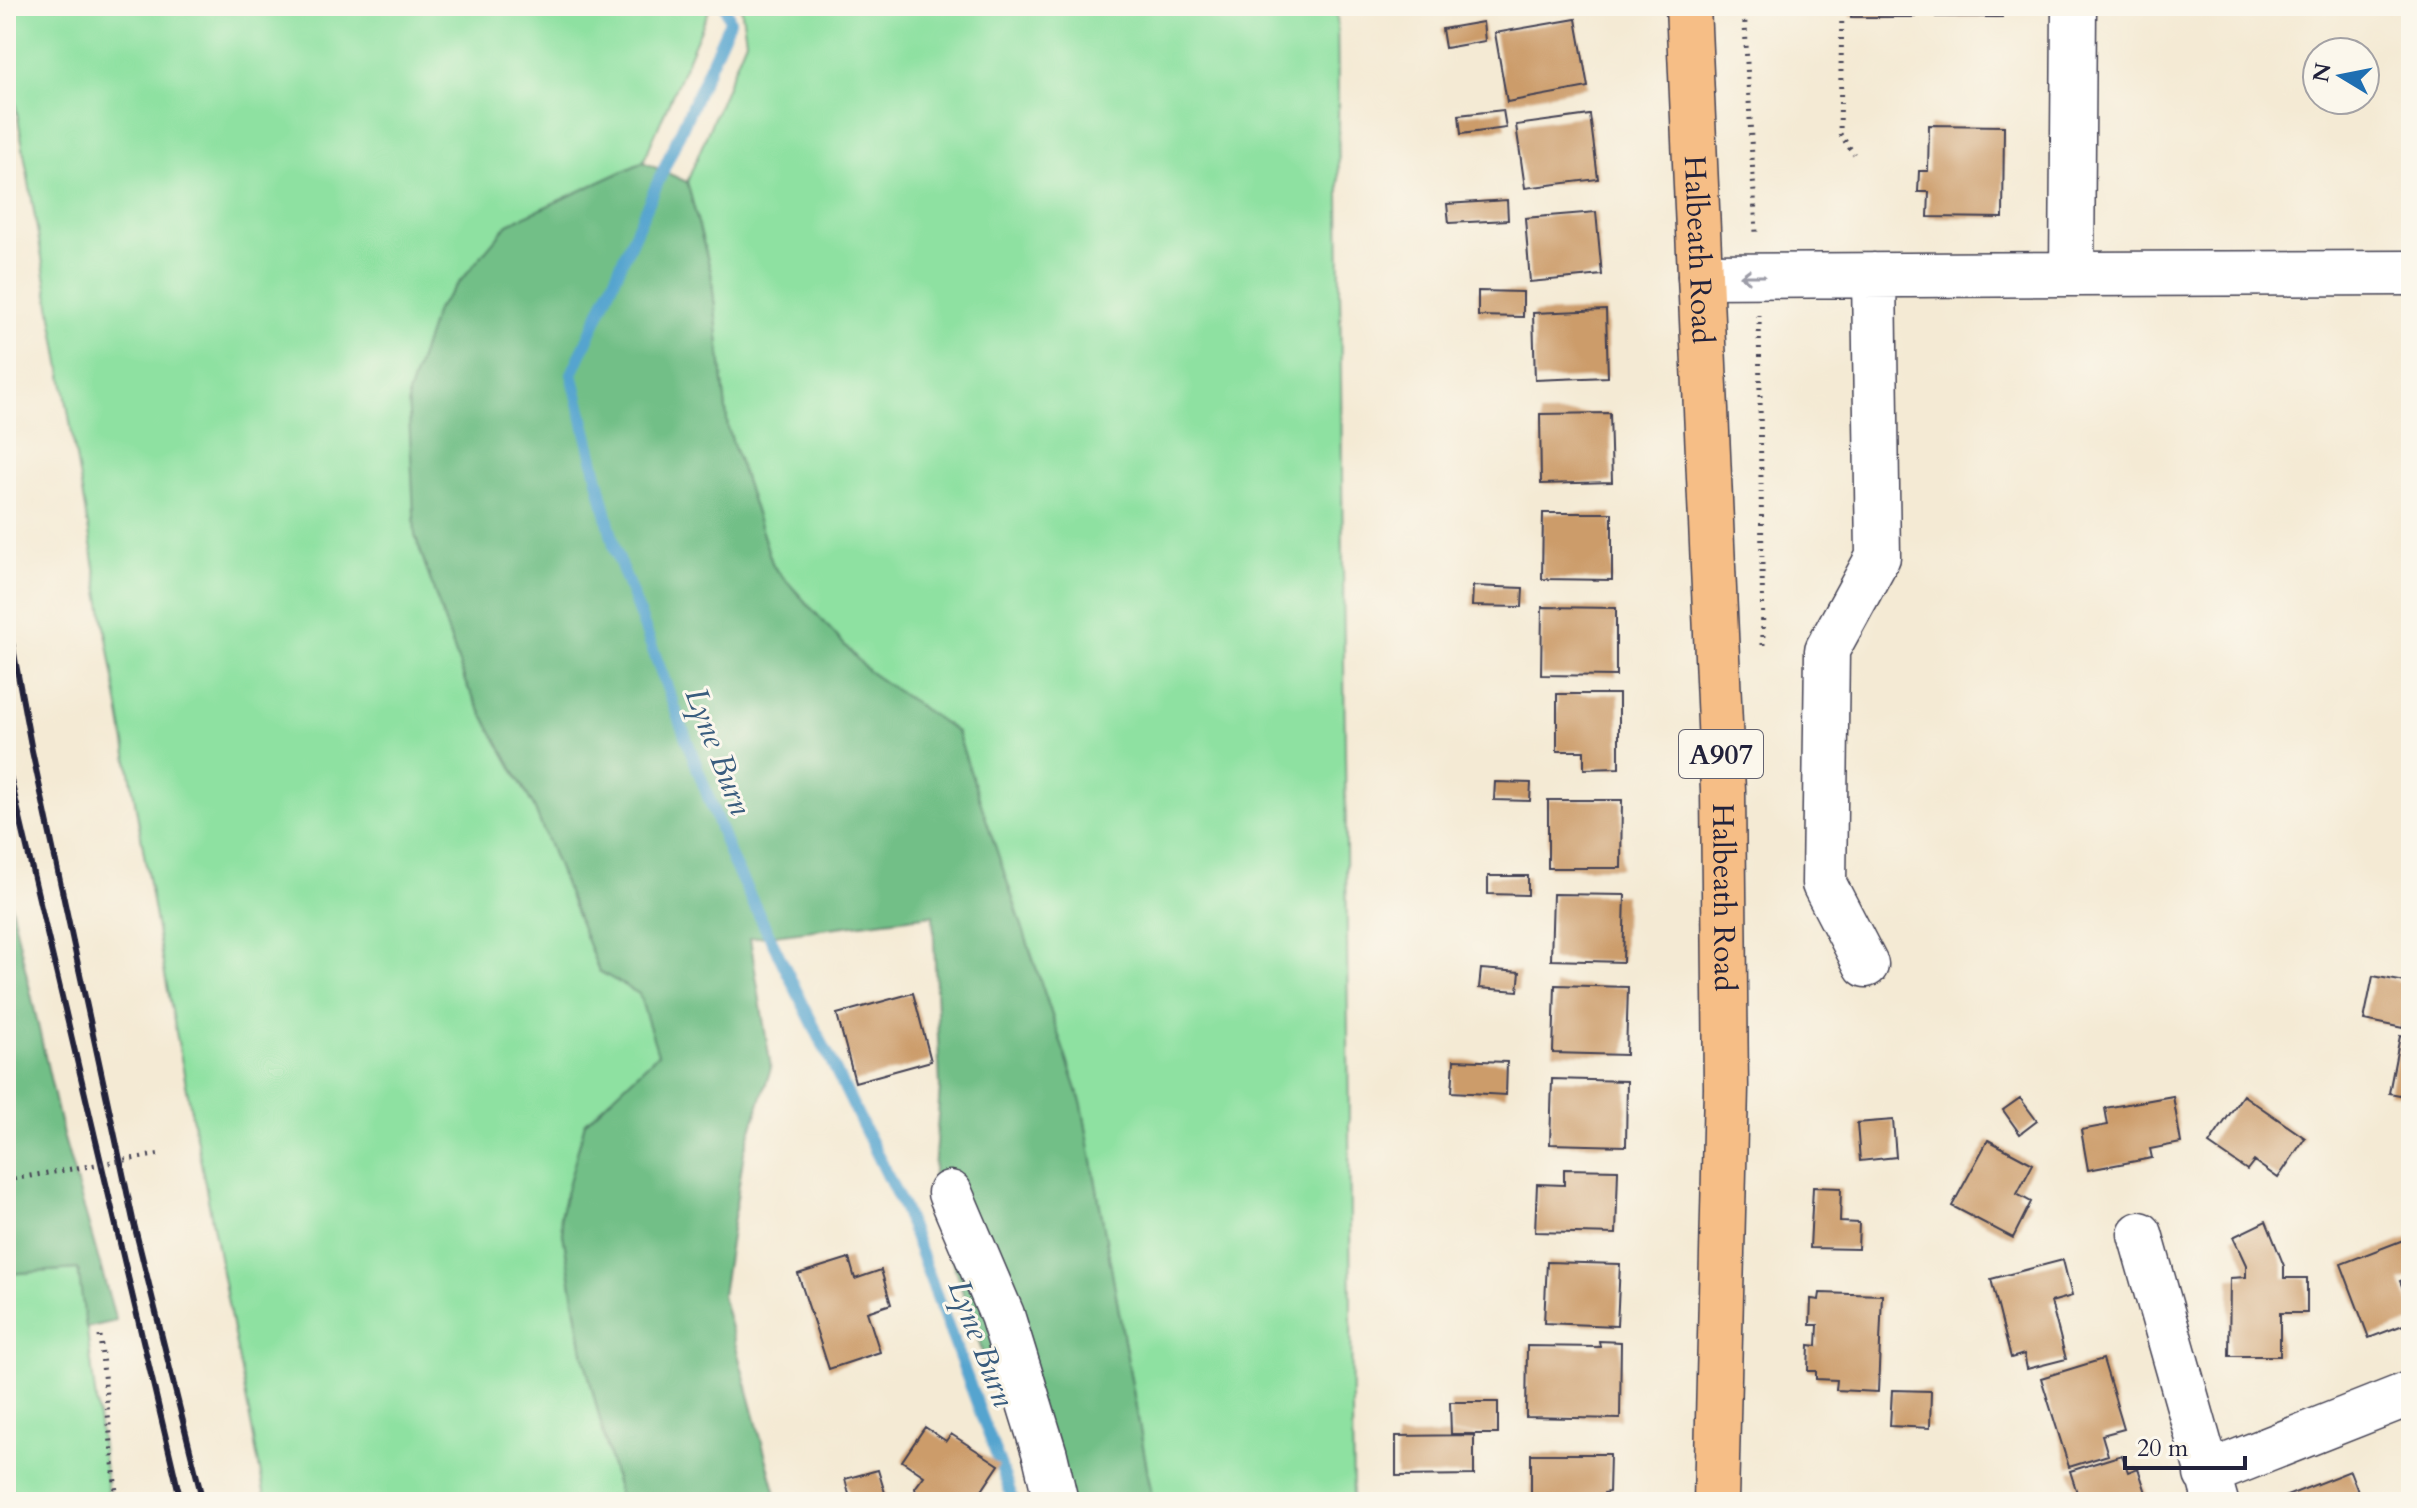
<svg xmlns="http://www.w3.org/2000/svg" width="2417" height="1508" viewBox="0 0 2417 1508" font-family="Cardo,serif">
<rect width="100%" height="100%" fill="#fbf7ec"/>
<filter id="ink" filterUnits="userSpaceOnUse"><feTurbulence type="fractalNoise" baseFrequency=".0125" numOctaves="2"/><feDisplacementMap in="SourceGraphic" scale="16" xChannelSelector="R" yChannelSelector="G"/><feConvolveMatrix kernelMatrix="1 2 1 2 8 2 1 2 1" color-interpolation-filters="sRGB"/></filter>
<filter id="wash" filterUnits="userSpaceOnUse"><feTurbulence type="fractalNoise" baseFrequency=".006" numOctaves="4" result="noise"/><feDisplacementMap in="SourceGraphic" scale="32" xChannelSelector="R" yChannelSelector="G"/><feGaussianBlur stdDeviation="1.8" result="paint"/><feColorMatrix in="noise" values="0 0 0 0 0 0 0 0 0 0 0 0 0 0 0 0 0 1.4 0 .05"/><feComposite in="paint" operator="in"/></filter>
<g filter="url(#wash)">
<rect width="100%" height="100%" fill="#f4ead4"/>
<!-- green -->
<path fill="#8ee1a1" stroke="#58826e" stroke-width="2" d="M6,6H711L643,162L508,224L415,535L466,684L534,807L599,971L643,996L658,1054L585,1123L560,1216L584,1357L621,1502H266L162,959L6,48Z
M741,6H1337L1353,1502H1153L1082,1105L957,733L868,671L773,566L728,428L711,272L687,182L746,40Z
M79,1269L109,1502H14L6,1462V1274Z"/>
<!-- forest -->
<path fill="#72bf87" stroke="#4a7061" stroke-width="2" d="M643,162L687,182L711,272L728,428L773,566L868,671L957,732L1082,1105L1153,1502H1038L994,1388L932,1199L940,1087L933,915L750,938L771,1068L744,1152L722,1295L777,1498L775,1502H621L584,1357L560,1216L585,1123L658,1054L639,994L599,971L534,807L466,684L415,535L408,395L436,310L508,224Z
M6,884L63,1135L116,1321L86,1328L78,1269L6,1274Z"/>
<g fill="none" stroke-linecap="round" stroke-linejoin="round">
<!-- stream -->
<path stroke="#55a4cf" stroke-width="12" d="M725,6L730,21L572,374L615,549L732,860L904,1209L1014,1502"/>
</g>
<g id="blocks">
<!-- building -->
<path fill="#cc9c6b" d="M1851,6H2002V17H1936V9H1915V17H1851Z
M1576,19L1588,87L1507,102L1495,33Z
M1483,22L1485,41L1445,48L1442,29Z
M1503,110L1506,128L1461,134L1459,115Z
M1590,115L1598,179L1525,188L1516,125Z
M1929,125L2004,126L2003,218L1928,217L1929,192H1918L1919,171H1928Z
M1507,200L1508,220L1449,223L1447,204Z
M1596,212L1602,275L1530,282L1525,218Z
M1478,291L1523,292V317L1478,316Z
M1606,310L1608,377L1535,380L1533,313Z
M1610,413L1612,482L1541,484L1540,414Z
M1543,513H1612V580L1542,579Z
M1473,586L1523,588L1522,607L1472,606Z
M1542,607L1616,608V676L1541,675Z
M1557,694H1619V768L1584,769V751H1557Z
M1495,782L1531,783L1530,801L1494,800Z
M1548,800H1622L1621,868H1548Z
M1488,876H1528V895L1488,894Z
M1553,894L1625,895L1623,962L1551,960Z
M1481,969L1520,972L1518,991L1479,988Z
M2373,976L2411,983L2403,1028L2364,1020Z
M1555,985L1628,987L1626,1055L1553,1053Z
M913,993L931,1061L855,1082L837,1014Z
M2400,1036L2411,1038V1097L2389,1093Z
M1454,1060L1507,1062L1506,1095L1452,1092Z
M1552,1079L1627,1081L1626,1146L1550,1144Z
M2243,1095L2305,1138L2278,1178L2254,1161L2247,1170L2209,1144Z
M2173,1096L2181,1143L2150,1149L2152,1158L2088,1170L2081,1130L2108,1125L2105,1108Z
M2020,1098L2037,1121L2020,1134L2003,1110Z
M1893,1120L1896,1157L1860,1161L1857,1123Z
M1988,1140L2033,1164L2017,1194L2031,1202L2013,1238L1952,1206Z
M1564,1169L1618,1170L1616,1234L1535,1232L1537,1184L1564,1185Z
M1813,1187L1841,1188L1840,1222L1859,1223L1858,1249L1810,1248Z
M2266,1221L2284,1266V1278H2307V1313H2280V1356H2229L2230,1278L2246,1277V1265L2233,1237Z
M2411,1237V1277L2400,1281L2411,1309V1322L2369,1338L2341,1264Z
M849,1258L855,1279L881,1270L891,1304L867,1312L880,1352L829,1369L798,1274Z
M2063,1260L2072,1296L2051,1302L2066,1359L2027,1369L2024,1354L2011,1358L1991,1279Z
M1547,1262L1620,1264L1617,1326L1544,1323Z
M1820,1293L1882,1295L1878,1392L1836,1390L1837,1380L1816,1379V1371H1808L1809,1345L1817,1346L1818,1325H1810L1811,1299L1819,1300Z
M1599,1341L1621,1342L1620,1419L1526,1417L1527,1346L1600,1347Z
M2103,1359L2124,1429L2102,1435L2108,1455L2069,1467L2041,1378Z
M1892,1390L1931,1391L1930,1428L1890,1426Z
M1450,1402H1498V1434H1451Z
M925,1427L946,1441L951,1434L999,1465L977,1498L978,1502H918L915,1488L924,1476L902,1461Z
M1474,1435V1475L1396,1476V1436Z
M1531,1454H1610L1609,1492L1604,1493V1502H1531Z
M2122,1455L2128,1472L2138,1468L2149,1502H2080L2070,1471Z
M878,1470L886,1496L865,1502H851L845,1479Z
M2350,1471L2362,1502H2286L2284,1497Z"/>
</g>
</g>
<g filter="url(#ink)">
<use href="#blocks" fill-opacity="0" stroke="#424052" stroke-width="2"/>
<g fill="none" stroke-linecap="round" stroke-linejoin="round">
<!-- minor casing -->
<g stroke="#424052" stroke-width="47">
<path id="minor" d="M2072,274L2411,273
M1700,276L2072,274L2074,6
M1866,965L1824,884L1827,650L1878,557L1874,275
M950,1193L1002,1315L1045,1455L1056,1502
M2140,1234L2216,1502
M2206,1474L2411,1393"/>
</g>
<!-- major casing -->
<g stroke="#424052" stroke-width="47">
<g id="major">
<path id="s1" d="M1688,6L1723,791L1726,1088L1716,1502"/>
</g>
</g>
<!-- path -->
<path stroke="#424052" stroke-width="5" stroke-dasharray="2 6" stroke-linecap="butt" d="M1744,6L1756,233
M1842,6L1840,134L1854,154
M1759,315L1763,645
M100,1336L117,1502"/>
<!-- minor -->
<use href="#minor" stroke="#fff" stroke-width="44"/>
<!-- major -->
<use href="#major" stroke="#f6be86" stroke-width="44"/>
<!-- rail -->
<path stroke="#22223b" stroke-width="6" d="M6,610L32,751L133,1220L203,1502
M6,759L181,1502"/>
<!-- path-bridge -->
<path stroke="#424052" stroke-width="5" stroke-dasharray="2 6" stroke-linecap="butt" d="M6,1180L161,1154"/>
</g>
<!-- one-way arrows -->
<defs><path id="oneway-shaft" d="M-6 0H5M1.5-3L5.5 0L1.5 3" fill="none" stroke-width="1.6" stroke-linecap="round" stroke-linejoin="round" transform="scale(2)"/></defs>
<use stroke="#9c9ca7" href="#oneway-shaft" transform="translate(1752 276) rotate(180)"/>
</g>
<g text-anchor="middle" stroke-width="6" stroke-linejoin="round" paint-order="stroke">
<!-- shield labels -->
<rect fill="#fbf7ec" stroke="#636270" stroke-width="2" x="1679" y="730" width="84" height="48" rx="6"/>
<g font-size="28" font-weight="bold" fill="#22223b">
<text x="1721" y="764">A907</text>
</g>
<!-- street labels -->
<g font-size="30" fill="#22223b" stroke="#fbf7ec">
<text dy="10" stroke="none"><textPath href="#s1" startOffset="244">Halbeath Road</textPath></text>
<text dy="10" stroke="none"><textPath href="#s1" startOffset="892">Halbeath Road</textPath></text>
</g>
<!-- water labels -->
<g font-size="32" font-style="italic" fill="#395c7e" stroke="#fbf7ec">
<text transform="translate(719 751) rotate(69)" y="11">Lyne Burn</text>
<text transform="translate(982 1343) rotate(69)" y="11">Lyne Burn</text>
</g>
</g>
<!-- margin -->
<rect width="2417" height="1508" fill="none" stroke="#fbf7ec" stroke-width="32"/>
<!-- north arrow -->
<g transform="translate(2341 76) rotate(280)"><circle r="38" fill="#fbf7ec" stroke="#a4a2a5" stroke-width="2"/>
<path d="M0-6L14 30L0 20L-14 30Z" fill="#1f6fb2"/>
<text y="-12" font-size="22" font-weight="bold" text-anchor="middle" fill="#22223b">N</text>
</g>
<!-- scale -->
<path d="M2125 1456v12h120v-12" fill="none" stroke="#22223b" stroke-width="4"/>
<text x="2137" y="1456" font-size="24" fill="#22223b" stroke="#fbf7ec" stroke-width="6" paint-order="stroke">20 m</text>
</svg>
